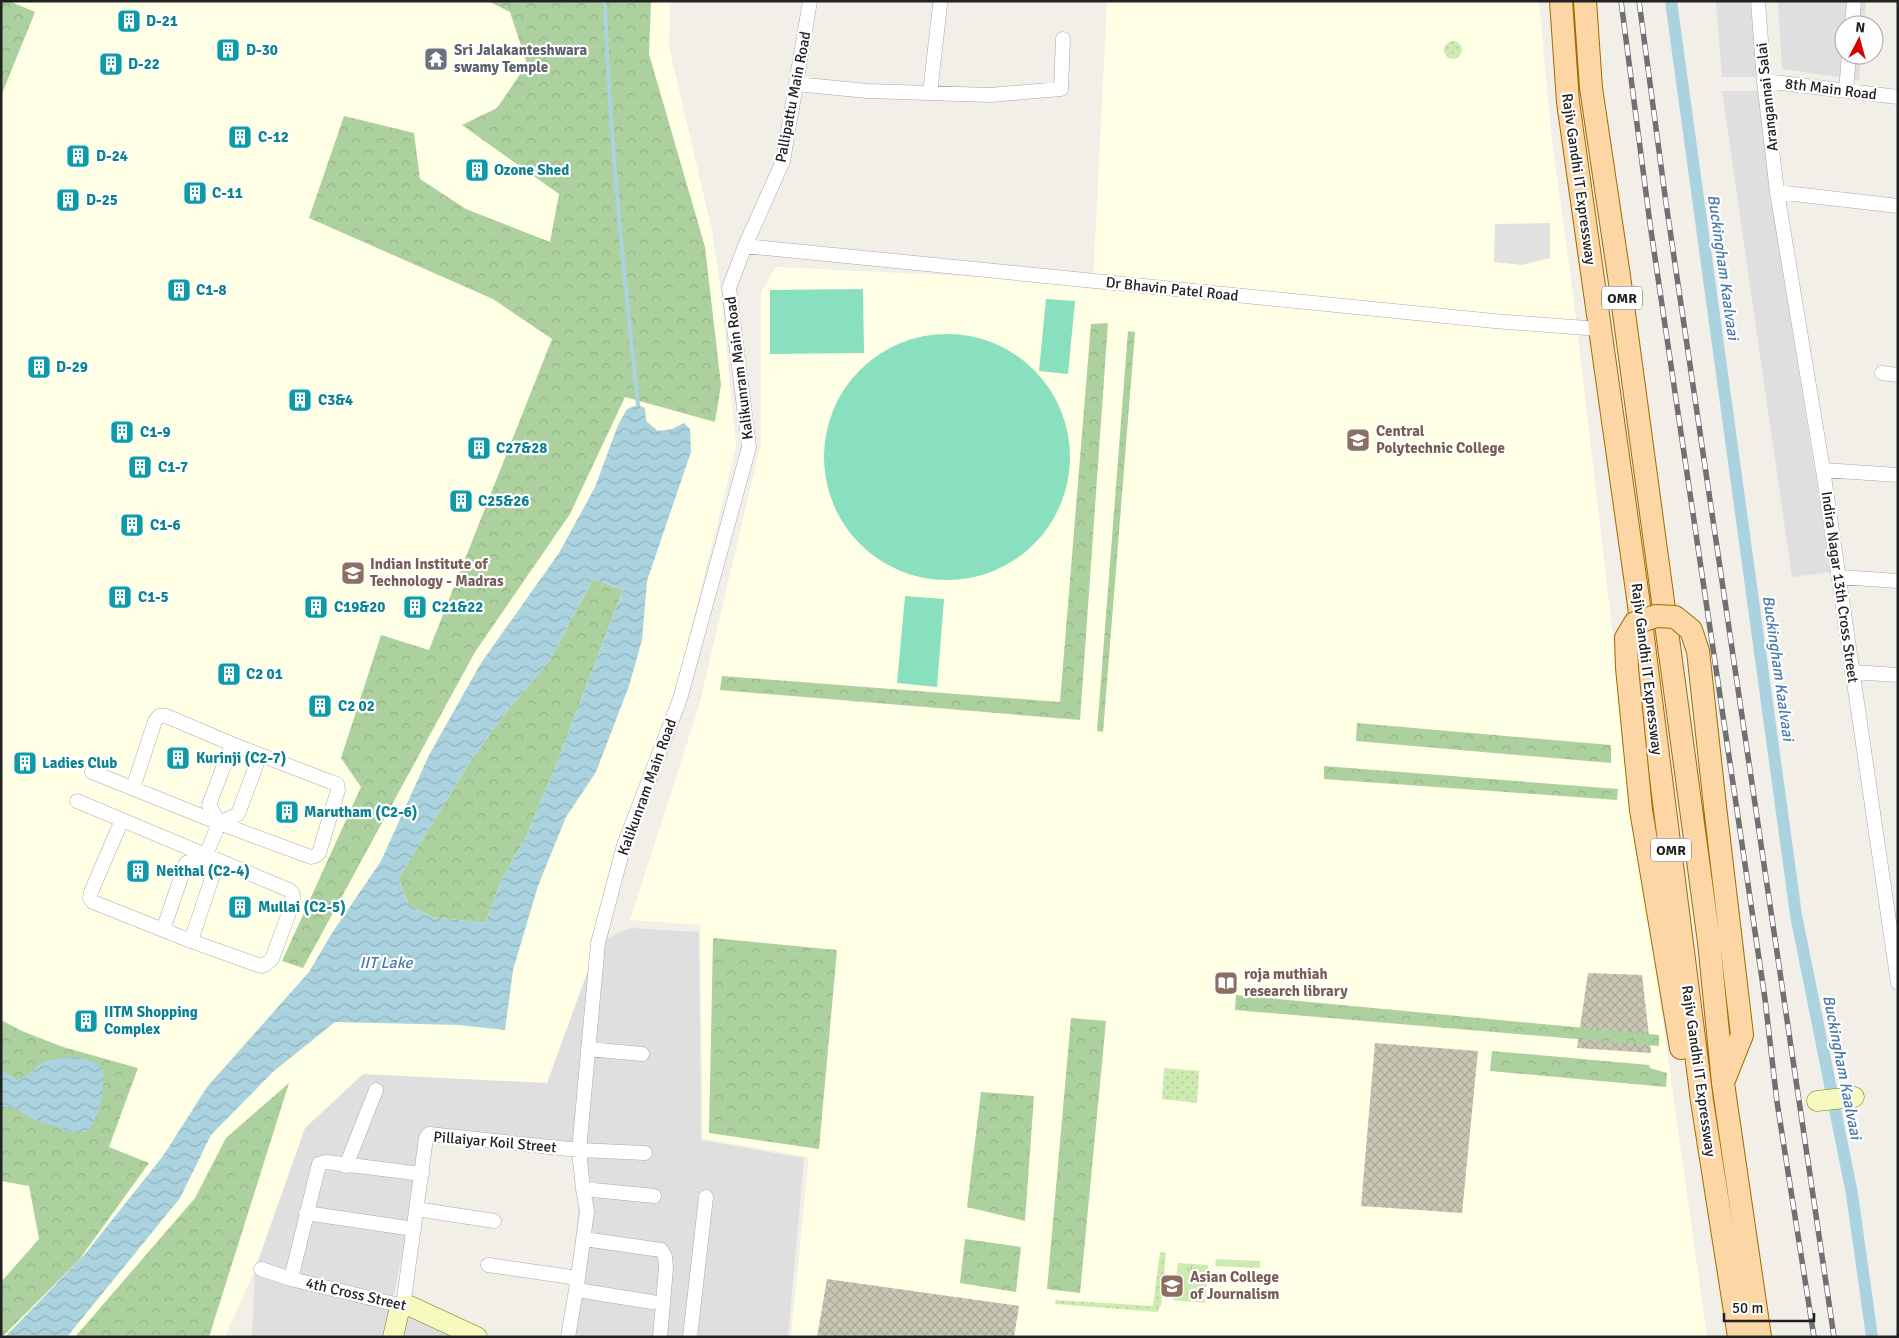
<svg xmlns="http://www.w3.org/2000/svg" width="1899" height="1338" viewBox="0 0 1899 1338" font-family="Signika,sans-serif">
<defs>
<pattern id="construction-cross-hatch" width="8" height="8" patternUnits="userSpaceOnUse" patternTransform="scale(1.25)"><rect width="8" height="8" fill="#c7c7b4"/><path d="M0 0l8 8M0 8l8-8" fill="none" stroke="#abab9a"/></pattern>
<pattern id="grass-tufts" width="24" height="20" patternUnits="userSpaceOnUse" patternTransform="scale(1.25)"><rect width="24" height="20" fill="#cdebb0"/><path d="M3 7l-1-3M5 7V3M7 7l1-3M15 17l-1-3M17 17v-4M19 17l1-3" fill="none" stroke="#b0c997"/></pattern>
<pattern id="forest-crowns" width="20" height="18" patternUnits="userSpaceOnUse" patternTransform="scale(1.25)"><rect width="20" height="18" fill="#add19e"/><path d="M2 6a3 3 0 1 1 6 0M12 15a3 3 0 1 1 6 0" fill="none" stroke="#95b388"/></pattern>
<pattern id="garden-dots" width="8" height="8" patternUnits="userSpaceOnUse" patternTransform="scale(1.25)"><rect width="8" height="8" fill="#cdebb0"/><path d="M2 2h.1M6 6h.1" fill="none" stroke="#b0c997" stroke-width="1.8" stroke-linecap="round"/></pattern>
<pattern id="water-waves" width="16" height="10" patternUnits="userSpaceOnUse" patternTransform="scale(1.25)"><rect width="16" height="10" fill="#aad3df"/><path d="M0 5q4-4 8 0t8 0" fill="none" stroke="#92b5bf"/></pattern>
</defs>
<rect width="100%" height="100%" fill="#f2efe9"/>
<!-- residential -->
<path fill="#e0dfdf" d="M1716,1H1754L1759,77H1722Z
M1778,1H1866L1864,25H1844V55H1861L1859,80L1782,69Z
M1722,91H1758L1771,198L1831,572L1792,577Z
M613,897L608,938L630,928L699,932L701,1140L804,1158L788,1337H567L583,1156L426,1141L385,1337H252L255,1269L306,1070Z
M404,1308L470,1337H396Z"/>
<!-- education -->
<path fill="#ffffe5" d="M1,1H670L669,47L712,231L720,284L736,447L674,699L587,973L547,1083L363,1074L305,1128L255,1269L225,1337H1Z
M1107,1H1539L1551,133L1573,294L1633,808L1707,1337H791L809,1157L703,1139L700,925L630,920L699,706L761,443V292L776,267L1093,282Z"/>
<!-- construction -->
<path fill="url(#construction-cross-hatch)" d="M1588,973L1642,975L1651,1053L1577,1048Z
M1375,1043L1478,1051L1462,1213L1361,1206Z
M827,1279L1019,1306L1014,1337H817Z"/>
<!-- grass -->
<path fill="url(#grass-tufts)" d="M1216,1259L1260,1261V1268L1215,1266Z
M1178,1263L1208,1265L1205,1303L1173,1300Z"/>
<!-- forest -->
<path fill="url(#forest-crowns)" d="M1,1H9L35,12L1,96Z
M488,1H651L649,54L705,247L721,385L715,422L625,397L570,514L475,652L303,968L282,961L361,787L341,758L381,635L429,650L552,339L493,299L309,218L344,116L414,133L420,179L466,209L550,242L559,194L462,125L497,108L527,64L510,12Z
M1108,323L1080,720L720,690L722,676L1060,702L1091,324Z
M1128,331L1135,332L1103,732L1097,731Z
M593,579L623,590L557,762L527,835L502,879L485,923L432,917L409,905L398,879L471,760L507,711L549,661Z
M1357,723L1611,745V763L1356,741Z
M1324,766L1618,789L1617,800L1324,779Z
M713,938L837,950L819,1149L709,1133Z
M1236,995L1659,1035V1046L1235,1010Z
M1071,1018L1106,1021L1080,1293L1047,1289Z
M1,1020L22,1031L63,1047L138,1068L109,1147L149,1163L79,1260L2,1337L1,1282L39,1239L29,1186L1,1181Z
M1492,1051L1649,1065L1650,1068L1667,1073L1666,1087L1490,1071Z
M289,1083L209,1337H75L195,1198L226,1138Z
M981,1092L1034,1096L1025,1221L967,1207Z
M965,1239L1021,1247L1016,1292L960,1283Z"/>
<!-- garden -->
<path fill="url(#garden-dots)" d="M1444 50a9 9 0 1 1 18 0a9 9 0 1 1-18 0Z
M1164,1068L1199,1071L1197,1103L1162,1099Z
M1160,1252L1166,1253L1161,1306L1159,1307L1158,1312L1055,1304L1056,1300L1153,1306Z"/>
<!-- pitch -->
<path fill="#88e0be" d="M863,289L864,353L770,354V290Z
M1046,299L1075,301L1068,374L1039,371Z
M824 457a123 123 0 1 1 246 0a123 123 0 1 1-246 0Z
M905,596L944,599L937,687L897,683Z"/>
<!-- parking -->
<path fill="#e2e2e2" d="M1550,223V258L1522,265L1494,262L1495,224Z"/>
<!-- water -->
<path fill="url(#water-waves)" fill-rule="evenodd" d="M638,405L645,408L646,421L658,431L672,429L684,423L690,429L691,452L647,581L642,640L629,686L596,772L566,817L538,886L513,970L505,1030L458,1025L335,1022L274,1071L211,1135L180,1198L67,1337H5L85,1254L163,1156L207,1087L309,972L332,933L381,861L429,755L481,663L559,553L595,487L618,425L627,409ZM593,579L623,590L557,762L527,835L502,879L485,923L432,917L409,905L398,879L471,760L507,711L549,661Z
M77,1057L94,1062L103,1070C105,1089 100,1112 90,1129L86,1132H69L62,1128L36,1121L17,1109L1,1106V1070L17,1080C28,1076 32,1070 41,1064C52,1058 64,1058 77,1057Z"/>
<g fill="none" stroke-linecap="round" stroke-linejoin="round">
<!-- stream -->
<path stroke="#aad3df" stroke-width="4" d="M603,1L605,7C610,140 624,273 638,405"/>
<!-- canal -->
<path stroke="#aad3df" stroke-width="12" d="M1671,1L1796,915L1852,1194L1872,1337"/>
<!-- street casing -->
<g stroke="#a9a9a9" stroke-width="15">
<path id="street" d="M1758,1L1764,81L1777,192L1823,470L1898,983
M1852,25L1854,1
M1764,81L1898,97
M796,84L867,91L990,95L1061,89L1063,39
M1846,91L1849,55
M930,93L940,5
M1777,192L1898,206
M745,246L1494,321L1600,329
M1882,373L1898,375
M1823,470L1898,475
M1839,577L1898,581
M1852,672L1898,675
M92,772L219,823L311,857L315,856L319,853L338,790L337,784L331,782L232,744L166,716H159L155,721L133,788
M77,801L289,890L293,894V902L272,959L266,964L261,966L191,941L93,902L90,898L91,892L122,820
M219,823L209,805L232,744
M163,930L186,863L206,855
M191,941L213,875L206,855L219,823L238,814L260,755
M588,1049L642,1054
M346,1166L376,1090
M583,1189L654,1196
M416,1209L494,1221
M306,1213L414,1229
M584,1239L661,1250L665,1257L666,1268L660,1337
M488,1265L578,1278
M261,1269L291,1279L403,1306L426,1138L429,1134L579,1150L645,1153
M291,1279L319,1164L326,1162L422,1174
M577,1290L652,1302
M568,1337L578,1278L587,1211L583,1189L579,1150L598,943L624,845L680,699L749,447L729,288L745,246L783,161L810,1
M690,1337L706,1197"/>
</g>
<!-- secondary casing -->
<g stroke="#707d05" stroke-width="21">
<path id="secondary" d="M1817,1101L1854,1097
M393,1337L399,1311L403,1306H410L477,1337"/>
</g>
<!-- primary casing -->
<g stroke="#a06b00" stroke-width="24">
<path id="primary" d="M1561,1L1568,102L1638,598L1702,1101L1739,1337
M1585,1L1591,88L1619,276L1709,942L1723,1083L1760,1337
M1715,806L1742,1035L1724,1080
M1641,810L1681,1048"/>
</g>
<!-- street -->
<use href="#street" stroke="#fff" stroke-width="14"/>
<!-- secondary -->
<use href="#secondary" stroke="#f7fabf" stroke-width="20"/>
<!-- primary -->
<use href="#primary" stroke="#fcd6a4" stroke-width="22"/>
<!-- rail casing -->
<g stroke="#707070" stroke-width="5.5">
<path id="rail" d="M1621,1L1650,224L1765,999L1777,1102L1814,1337
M1639,1L1666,203L1834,1337"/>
</g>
<!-- rail -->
<use href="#rail" stroke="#fff" stroke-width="4" stroke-dasharray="11" stroke-linecap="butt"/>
<!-- primary-bridge casing -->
<g stroke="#a06b00" stroke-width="24" stroke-linecap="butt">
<path id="primary-bridge" d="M1641,810L1627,668L1626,638L1635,623L1656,616L1675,617L1691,630L1698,651L1715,806"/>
</g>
<!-- primary-bridge -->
<use href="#primary-bridge" stroke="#fcd6a4" stroke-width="22"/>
</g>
<!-- icons -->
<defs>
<g id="building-square" transform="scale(1.25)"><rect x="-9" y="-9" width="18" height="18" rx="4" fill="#0f9aa8" stroke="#fff"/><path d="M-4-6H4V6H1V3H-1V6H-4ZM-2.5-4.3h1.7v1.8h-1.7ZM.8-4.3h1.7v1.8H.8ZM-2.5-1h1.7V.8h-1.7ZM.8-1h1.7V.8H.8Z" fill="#fff"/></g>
<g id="temple-square" transform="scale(1.25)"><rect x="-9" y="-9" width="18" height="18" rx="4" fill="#6b7280" stroke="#fff"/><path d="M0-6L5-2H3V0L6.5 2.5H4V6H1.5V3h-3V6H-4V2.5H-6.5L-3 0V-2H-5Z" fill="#fff"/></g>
<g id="university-square" transform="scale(1.25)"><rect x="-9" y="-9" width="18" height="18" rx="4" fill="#8d6e63" stroke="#fff"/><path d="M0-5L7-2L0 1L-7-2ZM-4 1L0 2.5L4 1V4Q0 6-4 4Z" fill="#fff"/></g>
<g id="library-square" transform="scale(1.25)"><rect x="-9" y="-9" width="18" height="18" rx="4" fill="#8d6e63" stroke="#fff"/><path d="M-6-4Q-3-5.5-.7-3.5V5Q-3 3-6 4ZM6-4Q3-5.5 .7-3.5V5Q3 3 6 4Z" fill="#fff"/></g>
</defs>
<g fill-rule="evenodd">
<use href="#building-square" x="129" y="21"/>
<use href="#building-square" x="228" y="50"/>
<use href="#temple-square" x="436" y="59"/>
<use href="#building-square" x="111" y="64"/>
<use href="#building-square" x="240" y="137"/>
<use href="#building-square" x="78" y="156"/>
<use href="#building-square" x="477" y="170"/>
<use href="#building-square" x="195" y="193"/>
<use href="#building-square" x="68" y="200"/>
<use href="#building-square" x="179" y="290"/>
<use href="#building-square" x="39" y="367"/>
<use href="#building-square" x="300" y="400"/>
<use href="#building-square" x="122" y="432"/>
<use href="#university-square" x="1358" y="440"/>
<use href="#building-square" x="479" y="448"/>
<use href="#building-square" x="140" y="467"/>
<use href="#building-square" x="461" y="501"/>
<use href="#building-square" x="132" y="525"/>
<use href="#university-square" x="353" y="573"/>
<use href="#building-square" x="120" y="597"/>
<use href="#building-square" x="316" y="607"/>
<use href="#building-square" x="415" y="607"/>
<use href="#building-square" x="229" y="674"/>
<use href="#building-square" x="320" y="706"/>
<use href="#building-square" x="178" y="758"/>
<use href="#building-square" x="25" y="763"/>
<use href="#building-square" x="287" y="812"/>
<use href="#building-square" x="138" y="871"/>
<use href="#building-square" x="240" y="907"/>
<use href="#library-square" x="1226" y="983"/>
<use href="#building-square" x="86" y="1021"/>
<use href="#university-square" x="1172" y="1286"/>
</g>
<g text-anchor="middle" stroke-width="4.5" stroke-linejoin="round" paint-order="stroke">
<!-- shield labels -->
<g fill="#fff" stroke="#646464" stroke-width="1">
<rect x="1602" y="286.5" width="40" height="23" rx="4"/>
<rect x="1651" y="838.5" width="40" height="23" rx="4"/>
</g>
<g font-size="14" font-weight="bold" fill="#222">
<text x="1622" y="303">OMR</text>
<text x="1671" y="855">OMR</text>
</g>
<!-- culture labels -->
<g font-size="15" font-weight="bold" fill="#0d838f" stroke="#fff" text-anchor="start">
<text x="146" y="26">D-21</text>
<text x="246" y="55">D-30</text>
<text x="128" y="69">D-22</text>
<text x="258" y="142">C-12</text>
<text x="96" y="161">D-24</text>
<text x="494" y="175">Ozone Shed</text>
<text x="212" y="198">C-11</text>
<text x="86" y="205">D-25</text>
<text x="196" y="295">C1-8</text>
<text x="56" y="372">D-29</text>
<text x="318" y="405">C3&amp;4</text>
<text x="140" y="437">C1-9</text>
<text x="496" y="453">C27&amp;28</text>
<text x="158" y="472">C1-7</text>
<text x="478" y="506">C25&amp;26</text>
<text x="150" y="530">C1-6</text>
<text x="138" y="602">C1-5</text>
<text x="334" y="612">C19&amp;20</text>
<text x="432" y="612">C21&amp;22</text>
<text x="246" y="679">C2 01</text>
<text x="338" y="711">C2 02</text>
<text x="196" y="763">Kurinji (C2-7)</text>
<text x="42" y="768">Ladies Club</text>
<text x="304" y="817">Marutham (C2-6)</text>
<text x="156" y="876">Neithal (C2-4)</text>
<text x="258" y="912">Mullai (C2-5)</text>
<text x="104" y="1017">IITM Shopping<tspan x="104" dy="17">Complex</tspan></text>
</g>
<!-- worship labels -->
<g font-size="15" font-weight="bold" fill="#5b616d" stroke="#fff" text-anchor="start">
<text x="454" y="55">Sri Jalakanteshwara<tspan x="454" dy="17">swamy Temple</tspan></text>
</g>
<!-- street labels -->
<g font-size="15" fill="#222" stroke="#fff">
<text transform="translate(1831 89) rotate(7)" y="5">8th Main Road</text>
<text transform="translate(793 97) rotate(-79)" y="5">Pallipattu Main Road</text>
<text transform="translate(1767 97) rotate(-96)" y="5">Arangannai Salai</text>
<text transform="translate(1579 179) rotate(82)" y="5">Rajiv Gandhi IT Expressway</text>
<text transform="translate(1172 289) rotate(6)" y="5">Dr Bhavin Patel Road</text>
<text transform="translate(739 368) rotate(-97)" y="5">Kalikunram Main Road</text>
<text transform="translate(1840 587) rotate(82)" y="5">Indira Nagar 13th Cross Street</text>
<text transform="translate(1647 669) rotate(83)" y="5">Rajiv Gandhi IT Expressway</text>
<text transform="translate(647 787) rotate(-70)" y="5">Kalikunram Main Road</text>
<text transform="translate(1699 1071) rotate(82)" y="5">Rajiv Gandhi IT Expressway</text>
<text transform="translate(495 1142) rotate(5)" y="5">Pillaiyar Koil Street</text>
<text transform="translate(356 1294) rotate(13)" y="5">4th Cross Street</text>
</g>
<!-- education labels -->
<g font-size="15" font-weight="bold" fill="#785e54" stroke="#fff" text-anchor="start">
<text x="1376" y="436">Central<tspan x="1376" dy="17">Polytechnic College</tspan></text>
<text x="370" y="569">Indian Institute of<tspan x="370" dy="17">Technology - Madras</tspan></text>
<text x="1244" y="979">roja muthiah<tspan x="1244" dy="17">research library</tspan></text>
<text x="1190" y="1282">Asian College<tspan x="1190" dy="17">of Journalism</tspan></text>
</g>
<!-- water labels -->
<g font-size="16" font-style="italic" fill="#4a7aab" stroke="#fff">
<text transform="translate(1724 267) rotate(82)" y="6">Buckingham Kaalvaai</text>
<text transform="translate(1779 668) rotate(82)" y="6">Buckingham Kaalvaai</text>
<text x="386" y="968">IIT Lake</text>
<text transform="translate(1843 1067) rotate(79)" y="6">Buckingham Kaalvaai</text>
</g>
</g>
<!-- border -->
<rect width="1899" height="1338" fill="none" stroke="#222222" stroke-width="5"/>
<!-- north arrow -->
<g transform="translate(1859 40) rotate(6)"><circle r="24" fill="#ffffff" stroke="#a7a7a7"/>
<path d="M0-4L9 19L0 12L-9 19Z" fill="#d40000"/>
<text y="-8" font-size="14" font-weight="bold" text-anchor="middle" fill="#222222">N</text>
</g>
<!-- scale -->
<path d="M1724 1313v8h90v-8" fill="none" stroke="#222222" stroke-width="2.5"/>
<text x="1732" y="1313" font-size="15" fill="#222222" stroke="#ffffff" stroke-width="4" paint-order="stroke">50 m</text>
</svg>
